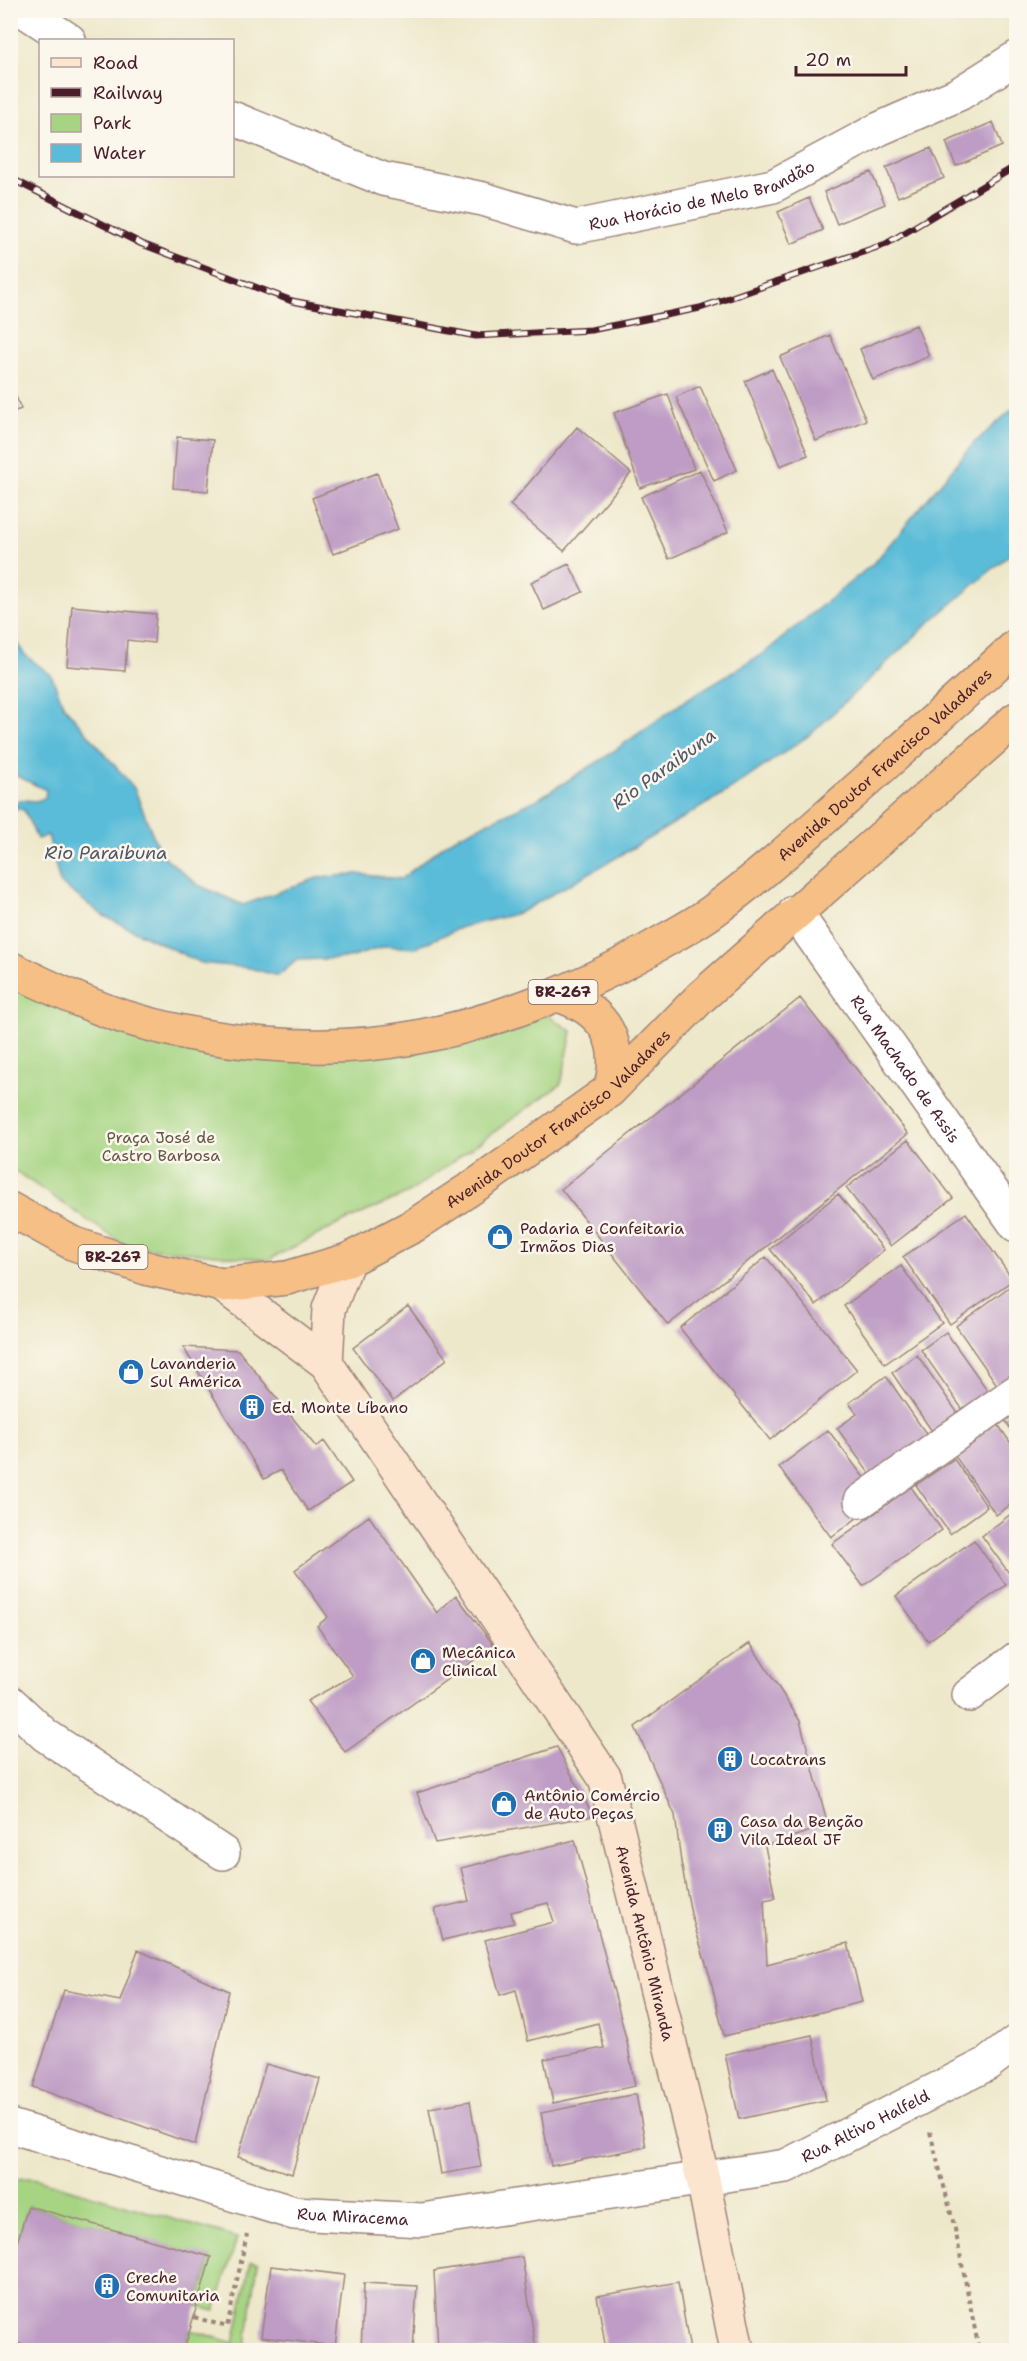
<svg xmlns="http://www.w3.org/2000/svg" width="1027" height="2361" viewBox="0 0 1027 2361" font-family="'Shantell Sans',sans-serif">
<rect width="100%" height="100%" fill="#fbf7ec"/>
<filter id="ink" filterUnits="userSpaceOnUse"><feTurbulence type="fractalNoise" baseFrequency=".0167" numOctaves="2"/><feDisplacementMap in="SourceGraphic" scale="12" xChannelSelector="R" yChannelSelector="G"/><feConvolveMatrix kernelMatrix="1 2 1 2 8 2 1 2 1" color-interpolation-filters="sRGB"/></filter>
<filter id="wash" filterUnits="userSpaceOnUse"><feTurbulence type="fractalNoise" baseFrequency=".008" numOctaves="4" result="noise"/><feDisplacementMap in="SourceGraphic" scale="24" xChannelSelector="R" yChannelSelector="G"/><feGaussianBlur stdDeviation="1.35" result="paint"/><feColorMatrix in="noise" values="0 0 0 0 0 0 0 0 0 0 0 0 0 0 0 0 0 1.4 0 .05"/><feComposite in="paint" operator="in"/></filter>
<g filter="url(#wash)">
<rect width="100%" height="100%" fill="#eee8cb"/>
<!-- green -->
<path fill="#a6d482" stroke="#787a56" stroke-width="1.5" d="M10,978L98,1027L229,1058H334L504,1016H549L572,1031L561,1084L410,1192L339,1224L268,1260L126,1246L11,1168Z
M33,2178L237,2238L215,2311L197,2306L211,2258L28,2206L11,2266L10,2182L13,2179Z
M251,2261L258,2262L245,2350H184L190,2330L234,2343Z
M11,2341L44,2350H11Z"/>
<!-- water -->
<path fill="#5abcd8" stroke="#526e82" stroke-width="1.5" d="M1016,406V549L930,622L811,734L731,789L621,855L519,913L462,927L415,948L386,946L349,958L297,960L278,976L250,968L201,963L104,916L60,883L48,835L37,839L24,810L11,807V805L22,800L36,801L45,798L46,790L11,773V630L24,654L51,675L64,706L134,788L160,853L198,885L243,905L317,878L357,874L401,879L452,839L536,800L601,760L689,698L764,653L875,562L973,444Z"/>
<g id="blocks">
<!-- building -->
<path fill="#be9cc5" d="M993,122L1002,146L956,166L946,142Z
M931,148L944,178L898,197L886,168Z
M871,172L885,204L837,224L824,192Z
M809,198L823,230L791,244L778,212Z
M916,325L929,356L873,380L860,349Z
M830,335L866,420L816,441L780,357Z
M772,369L808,455L780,466L745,381Z
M10,381L21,409L10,413Z
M700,386L737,470L714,481L676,397Z
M668,394L694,469L640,488L614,413Z
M577,427L631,473L564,551L510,505Z
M177,437L213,440L208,491L173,488Z
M700,470L728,532L669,559L641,497Z
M377,473L398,529L333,554L312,498Z
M569,564L583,592L544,610L531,582Z
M72,606L156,614L154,643L127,640L125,671L67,666Z
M800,998L908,1134L668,1325L561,1189Z
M908,1140L953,1198L891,1246L846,1188Z
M838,1194L884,1250L816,1305L770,1249Z
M966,1213L1013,1280L950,1324L903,1257Z
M766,1257L857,1370L770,1440L680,1328Z
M901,1266L942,1323L885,1364L844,1306Z
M1016,1282V1377L1000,1389L956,1326Z
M408,1306L447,1359L393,1401L353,1348Z
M946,1332L991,1395L965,1413L921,1350Z
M183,1347L238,1350L316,1447L324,1441L352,1482L308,1511L281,1470L264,1479Z
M917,1355L962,1419L936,1437L892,1373Z
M886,1376L932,1442L876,1483L837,1428L857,1414L849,1403Z
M1016,1405V1436L1002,1416Z
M997,1423L1016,1451V1501L996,1515L953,1453Z
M828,1430L868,1483L861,1515L831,1537L779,1467Z
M954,1459L987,1507L950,1534L916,1485Z
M911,1487L942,1530L863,1586L832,1544Z
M1016,1510V1572L1011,1576L982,1536Z
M369,1516L437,1613L456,1595L494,1646L345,1752L307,1701L353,1676L317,1626L328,1617L295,1570Z
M974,1540L1006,1585L928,1641L896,1596Z
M750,1643L800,1721L828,1825L765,1846L775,1898L764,1900L767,1964L848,1943L862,2002L724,2036L710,1977L691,1914L681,1862L675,1815L635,1727Z
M557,1747L593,1816L435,1843L417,1793Z
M575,1840L627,2042L635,2086L553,2103L544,2059L604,2048L598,2023L528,2041L516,1990L500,1995L485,1940L554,1922L548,1903L511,1912L514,1923L443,1940L435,1909L469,1901L461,1868Z
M138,1950L229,1991L195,2145L33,2087L64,1990L120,2001Z
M812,2035L826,2100L739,2119L725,2054Z
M266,2064L320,2079L292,2174L238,2157Z
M636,2094L646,2147L551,2166L541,2113Z
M470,2101L481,2167L441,2174L429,2108Z
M28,2206L211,2257L184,2350H44L10,2341V2266Z
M522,2257L536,2350H438L434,2271Z
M271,2266L344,2275L335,2346L261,2337Z
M678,2282L690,2350H606L597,2296Z
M364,2283L417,2286L413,2350H361Z"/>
</g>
</g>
<g filter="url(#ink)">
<use href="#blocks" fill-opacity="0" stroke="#9c847b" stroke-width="1.5"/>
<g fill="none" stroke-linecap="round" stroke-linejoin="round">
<!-- street casing -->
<g stroke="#9c847b" stroke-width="36">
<g id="street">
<path d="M23,10L69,40"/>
<path id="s1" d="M232,118L383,179L483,199L576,227L773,186L879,129L959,94L1016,58"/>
<path id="s2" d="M795,912L1016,1225"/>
<path d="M861,1501L1016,1392"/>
<path d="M969,1695L1016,1659"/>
<path d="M10,1702L45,1735L223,1853"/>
<path id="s3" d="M10,2126L294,2213L422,2220L786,2166L987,2064L1016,2042"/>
</g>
</g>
<!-- secondary casing -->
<g stroke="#9c847b" stroke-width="36">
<g id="secondary">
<path id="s4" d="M222,1285L326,1363L605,1778L703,2179L737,2350"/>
<path d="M326,1363L329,1309L348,1260"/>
</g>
</g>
<!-- highway casing -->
<g stroke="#9c847b" stroke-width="36">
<g id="highway">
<path id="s5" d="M10,968C46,986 83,1003 121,1016C210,1044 320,1055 412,1038C491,1024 573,992 643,953C666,939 691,927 713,911C759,877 802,838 845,800C902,749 960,698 1016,646"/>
<path d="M557,995C605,1009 624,1042 610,1090"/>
<path id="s6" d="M10,1209L72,1243L149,1269L222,1285L287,1278L348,1260L415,1225L485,1179L610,1090L701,997L1016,719"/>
</g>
</g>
<!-- path -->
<path stroke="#9c847b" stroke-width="4" stroke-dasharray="4.5 4.5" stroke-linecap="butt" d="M930,2132L955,2229L979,2350
M194,2317L227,2327L247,2234"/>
<!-- street -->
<use href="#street" stroke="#fff" stroke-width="33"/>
<!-- secondary -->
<use href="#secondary" stroke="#fbe5cf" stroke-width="33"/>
<!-- highway -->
<use href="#highway" stroke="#f5bf86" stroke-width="33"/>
<!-- rail casing -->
<g stroke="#4a1f2b" stroke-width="7">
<path id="rail" d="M10,178L142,244L292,301L476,336L591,330L700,308L886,244L1016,166"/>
</g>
<!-- rail -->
<use href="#rail" stroke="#fbf7ec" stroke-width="4.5" stroke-dasharray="14" stroke-linecap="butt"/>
</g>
</g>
<!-- icons -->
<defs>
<g id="shop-disc" transform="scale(1.35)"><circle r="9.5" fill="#1f6fb2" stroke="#fbf7ec"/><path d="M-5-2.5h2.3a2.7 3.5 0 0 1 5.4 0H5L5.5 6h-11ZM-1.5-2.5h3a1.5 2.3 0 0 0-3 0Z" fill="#fff"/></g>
<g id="building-disc" transform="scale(1.35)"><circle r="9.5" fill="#1f6fb2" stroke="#fbf7ec"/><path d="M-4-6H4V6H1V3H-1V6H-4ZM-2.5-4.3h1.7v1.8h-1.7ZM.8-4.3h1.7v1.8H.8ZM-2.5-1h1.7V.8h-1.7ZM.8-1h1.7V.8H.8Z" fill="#fff"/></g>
</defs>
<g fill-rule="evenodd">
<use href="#shop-disc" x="500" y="1237"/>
<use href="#shop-disc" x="131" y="1372"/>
<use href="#building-disc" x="252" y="1407"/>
<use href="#shop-disc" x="423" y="1661"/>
<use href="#building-disc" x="730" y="1759"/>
<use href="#shop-disc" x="504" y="1804"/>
<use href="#building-disc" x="720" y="1830"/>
<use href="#building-disc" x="107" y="2286"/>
</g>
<g text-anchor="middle" stroke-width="5" stroke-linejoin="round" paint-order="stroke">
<!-- shield labels -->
<g fill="#fbf7ec" stroke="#7f6065" stroke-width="1.5">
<rect x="528.5" y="980" width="69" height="24" rx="4.5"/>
<rect x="78.5" y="1245" width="69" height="24" rx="4.5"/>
</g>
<g font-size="15" font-weight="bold" fill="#4a1f2b">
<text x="563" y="997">BR-267</text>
<text x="113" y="1262">BR-267</text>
</g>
<!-- street labels -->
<g font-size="16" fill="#4a1f2b" stroke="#fbf7ec">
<text dy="6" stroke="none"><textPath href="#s1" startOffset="492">Rua Horácio de Melo Brandão</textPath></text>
<text dy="6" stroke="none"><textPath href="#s5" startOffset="970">Avenida Doutor Francisco Valadares</textPath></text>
<text dy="6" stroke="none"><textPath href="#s2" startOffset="192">Rua Machado de Assis</textPath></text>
<text dy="6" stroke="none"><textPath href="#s6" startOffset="610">Avenida Doutor Francisco Valadares</textPath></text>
<text dy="6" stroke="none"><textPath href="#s4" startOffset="800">Avenida Antônio Miranda</textPath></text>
<text dy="6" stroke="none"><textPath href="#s3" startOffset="882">Rua Altivo Halfeld</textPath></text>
<text dy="6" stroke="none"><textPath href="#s3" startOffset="356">Rua Miracema</textPath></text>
</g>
<!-- park labels -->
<g font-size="16" fill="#665545" stroke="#fbf7ec">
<text x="161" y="1143">Praça José de<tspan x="161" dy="18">Castro Barbosa</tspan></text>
</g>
<!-- poi labels -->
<g font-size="16" fill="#4a1f2b" stroke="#fbf7ec" text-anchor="start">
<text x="520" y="1234">Padaria e Confeitaria<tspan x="520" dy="18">Irmãos Dias</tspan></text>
<text x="150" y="1369">Lavanderia<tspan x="150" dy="18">Sul América</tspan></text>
<text x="272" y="1413">Ed. Monte Líbano</text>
<text x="442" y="1658">Mecânica<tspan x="442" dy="18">Clinical</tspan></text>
<text x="750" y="1765">Locatrans</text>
<text x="524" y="1801">Antônio Comércio<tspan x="524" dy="18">de Auto Peças</tspan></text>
<text x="740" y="1827">Casa da Benção<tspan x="740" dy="18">Vila Ideal JF</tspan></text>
<text x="126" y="2283">Creche<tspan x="126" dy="18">Comunitaria</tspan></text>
</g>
<!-- water labels -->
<g font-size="18" font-style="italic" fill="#505668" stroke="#fbf7ec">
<text transform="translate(664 769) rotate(-36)" y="6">Rio Paraibuna</text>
<text x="106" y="859">Rio Paraibuna</text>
</g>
</g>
<!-- margin -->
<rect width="1027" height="2361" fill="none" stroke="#fbf7ec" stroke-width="36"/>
<!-- legend -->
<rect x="39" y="39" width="195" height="138" fill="#fbf7ec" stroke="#b4a19f" stroke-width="1.5"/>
<rect x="51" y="58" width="30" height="9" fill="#fbe5cf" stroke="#b4a19f" stroke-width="1.5"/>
<text x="93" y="69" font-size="18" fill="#4a1f2b">Road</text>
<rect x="51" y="88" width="30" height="9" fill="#4a1f2b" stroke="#b4a19f" stroke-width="1.5"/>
<text x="93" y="99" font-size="18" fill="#4a1f2b">Railway</text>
<rect x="51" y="114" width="30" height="18" fill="#a6d482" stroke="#b4a19f" stroke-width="1.5"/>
<text x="93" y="129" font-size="18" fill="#4a1f2b">Park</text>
<rect x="51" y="144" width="30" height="18" fill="#5abcd8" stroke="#b4a19f" stroke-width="1.5"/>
<text x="93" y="159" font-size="18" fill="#4a1f2b">Water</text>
<!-- scale -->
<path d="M796 66v9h110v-9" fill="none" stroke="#4a1f2b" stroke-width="3"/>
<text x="805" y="66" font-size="18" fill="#4a1f2b" stroke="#fbf7ec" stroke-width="4.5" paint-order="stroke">20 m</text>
</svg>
